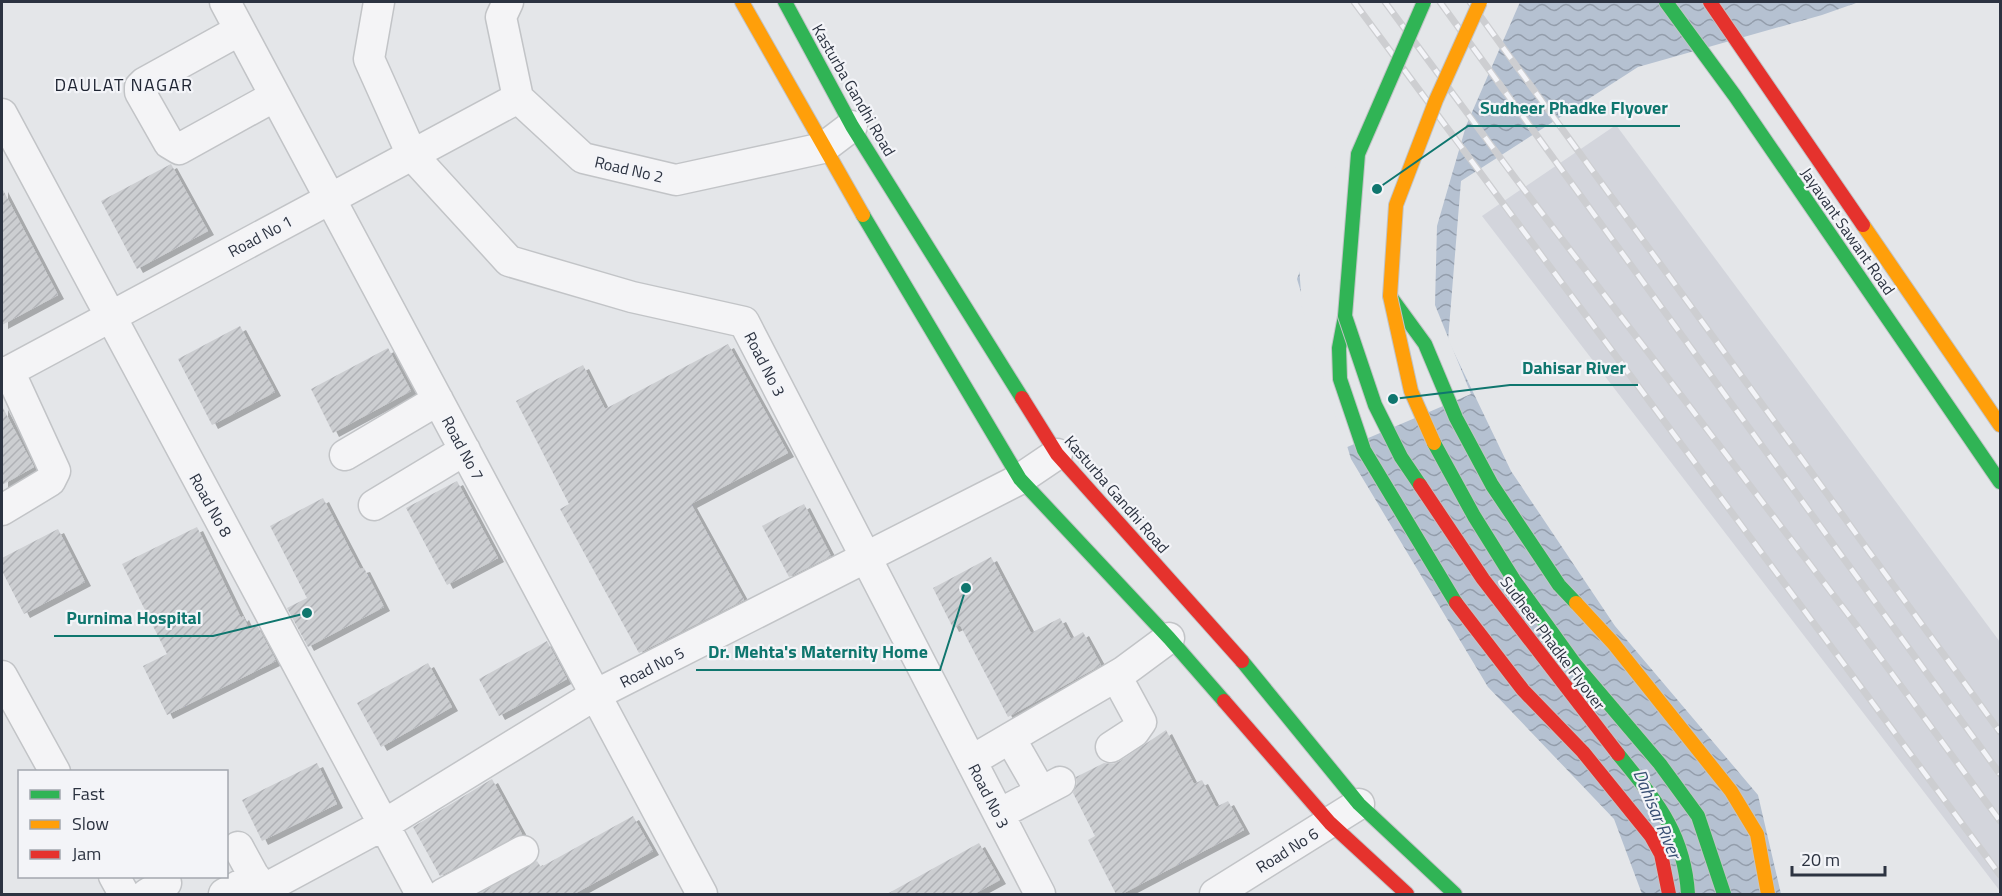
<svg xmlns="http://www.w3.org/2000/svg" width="2002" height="896" viewBox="0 0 2002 896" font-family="'Titillium Web',sans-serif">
<defs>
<pattern id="water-waves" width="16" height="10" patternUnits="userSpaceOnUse" patternTransform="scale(1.5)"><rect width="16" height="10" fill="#b5c1d1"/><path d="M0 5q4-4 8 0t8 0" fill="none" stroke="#939dab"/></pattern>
<pattern id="building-hatch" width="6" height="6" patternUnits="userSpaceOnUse" patternTransform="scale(1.5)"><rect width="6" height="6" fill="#ccced1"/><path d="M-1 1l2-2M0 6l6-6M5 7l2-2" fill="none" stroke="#afb1b5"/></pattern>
<filter id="shadow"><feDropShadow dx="6" dy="4" stdDeviation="0" flood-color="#0004"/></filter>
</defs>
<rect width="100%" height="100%" fill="#e4e6e9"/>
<!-- built -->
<path fill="#d3d5dc" d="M1616,125L2000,642V891L1482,216Z"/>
<!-- water -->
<path fill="url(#water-waves)" d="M1461,2H1859L1822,15L1638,67L1461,181L1448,340L1511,471L1615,626L1758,795L1781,894H1642L1614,819L1488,687L1351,459L1297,279L1372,77Z"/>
<!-- pier -->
<path fill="#e4e6e9" d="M1457,2H1520L1466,126L1437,226L1435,305L1471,394L1345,448L1302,307L1299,266L1370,75Z"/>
<!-- building -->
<path fill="url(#building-hatch)" filter="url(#shadow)" d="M171,164L208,231L137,269L101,201Z
M2,188L58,295L2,325Z
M240,326L275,392L212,425L178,359Z
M728,344L788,453L691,504L744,600L639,653L560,509L569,504L516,401L583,365L605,409Z
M388,348L411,391L333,433L311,389Z
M2,406L34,467L2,485Z
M457,481L498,558L447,585L406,508Z
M323,498L360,569L364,568L384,607L308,647L287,608L307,598L270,526Z
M804,504L831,556L789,577L762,526Z
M197,527L241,618L243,616L249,629L257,625L276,661L167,715L143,666L167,654L122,564Z
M58,529L85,582L24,614L2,571V558Z
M991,557L1031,633L1060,618L1071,639L1083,632L1101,665L1008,717L960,625L953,628L933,588Z
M547,641L567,679L499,716L479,679Z
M428,663L452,707L381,747L357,703Z
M1166,730L1194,784L1202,780L1216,807L1228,801L1244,830L1122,894H1116L1088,840L1095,836L1073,793L1077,783L1076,777L1104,763L1113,764L1120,761Z
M317,763L337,804L262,841L242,800Z
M492,779L522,834L440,876L413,827Z
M633,816L653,851L574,894H478L537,861L541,867Z
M979,843L1000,880L974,894H887Z"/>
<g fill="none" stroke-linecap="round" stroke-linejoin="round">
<!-- street casing -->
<g stroke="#c2c4c7" stroke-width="33">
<path id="street" d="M225,2L702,894
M379,2L369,59L412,155L509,261L632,297L744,322L1040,894
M508,2L501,17L518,98L583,158L676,180L823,148L852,126
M240,30L144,83L140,87V92L169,143L179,149L275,96
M2,114L421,894
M2,375L518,98
M345,455L438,400
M374,505L465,450
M2,510L50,481L55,471L9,371
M2,676L55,772
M1010,738L1041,792
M1111,747L1134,732L1141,722L1116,676
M971,761L1123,672L1169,638
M999,814L1060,782
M238,847L262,891
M114,876L124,894
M147,894L166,883
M224,894L255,877
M255,894L385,824L595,695L1020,479L1057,454
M443,894L523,851
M1215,894L1359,804"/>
</g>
<!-- fast casing -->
<g stroke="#c2c4c7" stroke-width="16">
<path id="fast" d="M785,2L852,126L1022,398
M1666,2L1735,96L2000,482
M863,215L1020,479L1169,638L1224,701
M1390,296L1425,344L1456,418L1492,485L1559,585L1576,603
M1345,316L1339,348L1340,379L1364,450L1456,603
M1242,661L1359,804L1455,894"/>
</g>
<!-- slow casing -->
<g stroke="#c2c4c7" stroke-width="16">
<path id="slow" d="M742,2L863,215
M1863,225L2000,425
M1576,603L1613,643L1731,791L1757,834L1768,894"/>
</g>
<!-- jam casing -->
<g stroke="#c2c4c7" stroke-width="16">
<path id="jam" d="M1710,2L1863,225
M1022,398L1057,454L1242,661
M1456,603L1523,690L1583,752L1651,836L1661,854L1669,894
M1224,701L1330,823L1407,894"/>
</g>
<!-- street -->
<use href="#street" stroke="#f4f4f6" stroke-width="30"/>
<!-- fast -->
<use href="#fast" stroke="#30b455" stroke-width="14"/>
<!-- slow -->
<use href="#slow" stroke="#ff9f0a" stroke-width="14"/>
<!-- jam -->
<use href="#jam" stroke="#e5322d" stroke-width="14"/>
<!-- rail casing -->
<g stroke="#cdced1" stroke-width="7">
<path id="rail" d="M1354,2L2000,875
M1385,2L1516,179L1857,626L2000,821
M1440,2L2000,774
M1470,2L2000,732"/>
</g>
<!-- rail -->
<use href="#rail" stroke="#f3f4f8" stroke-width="4.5" stroke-dasharray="14" stroke-linecap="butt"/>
<!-- fast-bridge casing -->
<g stroke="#c1c3c6" stroke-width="16" stroke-linecap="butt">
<path id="fast-bridge" d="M1434,443L1474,516L1514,580L1575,664L1660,764L1698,816L1724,894
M1420,485L1401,457L1375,405L1345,316L1358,154L1424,2
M1618,754C1655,800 1684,831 1688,894"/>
</g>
<!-- slow-bridge casing -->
<g stroke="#c1c3c6" stroke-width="16" stroke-linecap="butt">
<path id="slow-bridge" d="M1434,443L1411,391L1390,296L1396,205L1436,100L1480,2"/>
</g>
<!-- jam-bridge casing -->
<g stroke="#c1c3c6" stroke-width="16" stroke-linecap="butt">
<path id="jam-bridge" d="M1420,485L1483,579L1618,754"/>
</g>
<!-- fast-bridge -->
<use href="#fast-bridge" stroke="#30b455" stroke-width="14"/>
<!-- slow-bridge -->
<use href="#slow-bridge" stroke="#ff9f0a" stroke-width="14"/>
<!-- jam-bridge -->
<use href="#jam-bridge" stroke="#e5322d" stroke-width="14"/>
</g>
<g text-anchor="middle" stroke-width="4.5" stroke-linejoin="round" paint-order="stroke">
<!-- street labels -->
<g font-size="16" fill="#2c3341" stroke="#f3f4f8">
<text transform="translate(854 90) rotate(60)" y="6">Kasturba Gandhi Road</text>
<text transform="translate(629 169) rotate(13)" y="6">Road No 2</text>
<text transform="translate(1848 231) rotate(55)" y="6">Jayavant Sawant Road</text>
<text transform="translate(260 236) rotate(-28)" y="6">Road No 1</text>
<text transform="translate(765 364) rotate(63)" y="6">Road No 3</text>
<text transform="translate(463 448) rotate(62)" y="6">Road No 7</text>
<text transform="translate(1117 494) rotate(49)" y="6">Kasturba Gandhi Road</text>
<text transform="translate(211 505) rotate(61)" y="6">Road No 8</text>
<text transform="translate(1553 643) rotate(53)" y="6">Sudheer Phadke Flyover</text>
<text transform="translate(652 667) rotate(-27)" y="6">Road No 5</text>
<text transform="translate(989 796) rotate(63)" y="6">Road No 3</text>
<text transform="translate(1287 850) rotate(-32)" y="6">Road No 6</text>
</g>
<!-- neighbourhood labels -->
<g font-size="18" letter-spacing="1.5" fill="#1e2432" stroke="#f3f4f8">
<text x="124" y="91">DAULAT NAGAR</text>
</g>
<!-- water labels -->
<g font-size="18" font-style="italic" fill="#384f73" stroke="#f3f4f8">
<text transform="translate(1657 814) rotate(67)" y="6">Dahisar River</text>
</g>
</g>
<!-- callouts -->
<path fill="none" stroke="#0f766e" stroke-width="2" d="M1377 189L1468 126H1680M1393 399L1510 385H1638M307 613L213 636H54M966 588L940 670H696"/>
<g fill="#0f766e" stroke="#f3f4f8" stroke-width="2">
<circle cx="1377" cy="189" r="6"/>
<circle cx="1393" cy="399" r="6"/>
<circle cx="307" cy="613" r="6"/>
<circle cx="966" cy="588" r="6"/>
</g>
<g font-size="18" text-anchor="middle" font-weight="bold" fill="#0f766e" stroke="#f3f4f8" stroke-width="4.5" stroke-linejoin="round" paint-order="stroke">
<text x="1574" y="114">Sudheer Phadke Flyover</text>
<text x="1574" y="374">Dahisar River</text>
<text x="134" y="624">Purnima Hospital</text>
<text x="818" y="658">Dr. Mehta's Maternity Home</text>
</g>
<!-- border -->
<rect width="2002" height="896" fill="none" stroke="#2c3341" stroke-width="6"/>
<!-- legend -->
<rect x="18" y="770" width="210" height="108" fill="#f3f4f8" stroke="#a3a7af" stroke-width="1.5"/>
<rect x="30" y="790" width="30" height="9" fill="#30b455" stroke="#a3a7af" stroke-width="1.5"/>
<text x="72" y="800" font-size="18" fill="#2c3341">Fast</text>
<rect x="30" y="820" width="30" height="9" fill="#ff9f0a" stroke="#a3a7af" stroke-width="1.5"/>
<text x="72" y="830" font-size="18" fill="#2c3341">Slow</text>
<rect x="30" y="850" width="30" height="9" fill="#e5322d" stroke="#a3a7af" stroke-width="1.5"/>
<text x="72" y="860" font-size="18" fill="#2c3341">Jam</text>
<!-- scale -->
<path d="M1792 866v9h93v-9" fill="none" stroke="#2c3341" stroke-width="3"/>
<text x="1801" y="866" font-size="18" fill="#2c3341" stroke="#f3f4f8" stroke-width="4.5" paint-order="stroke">20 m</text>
</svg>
